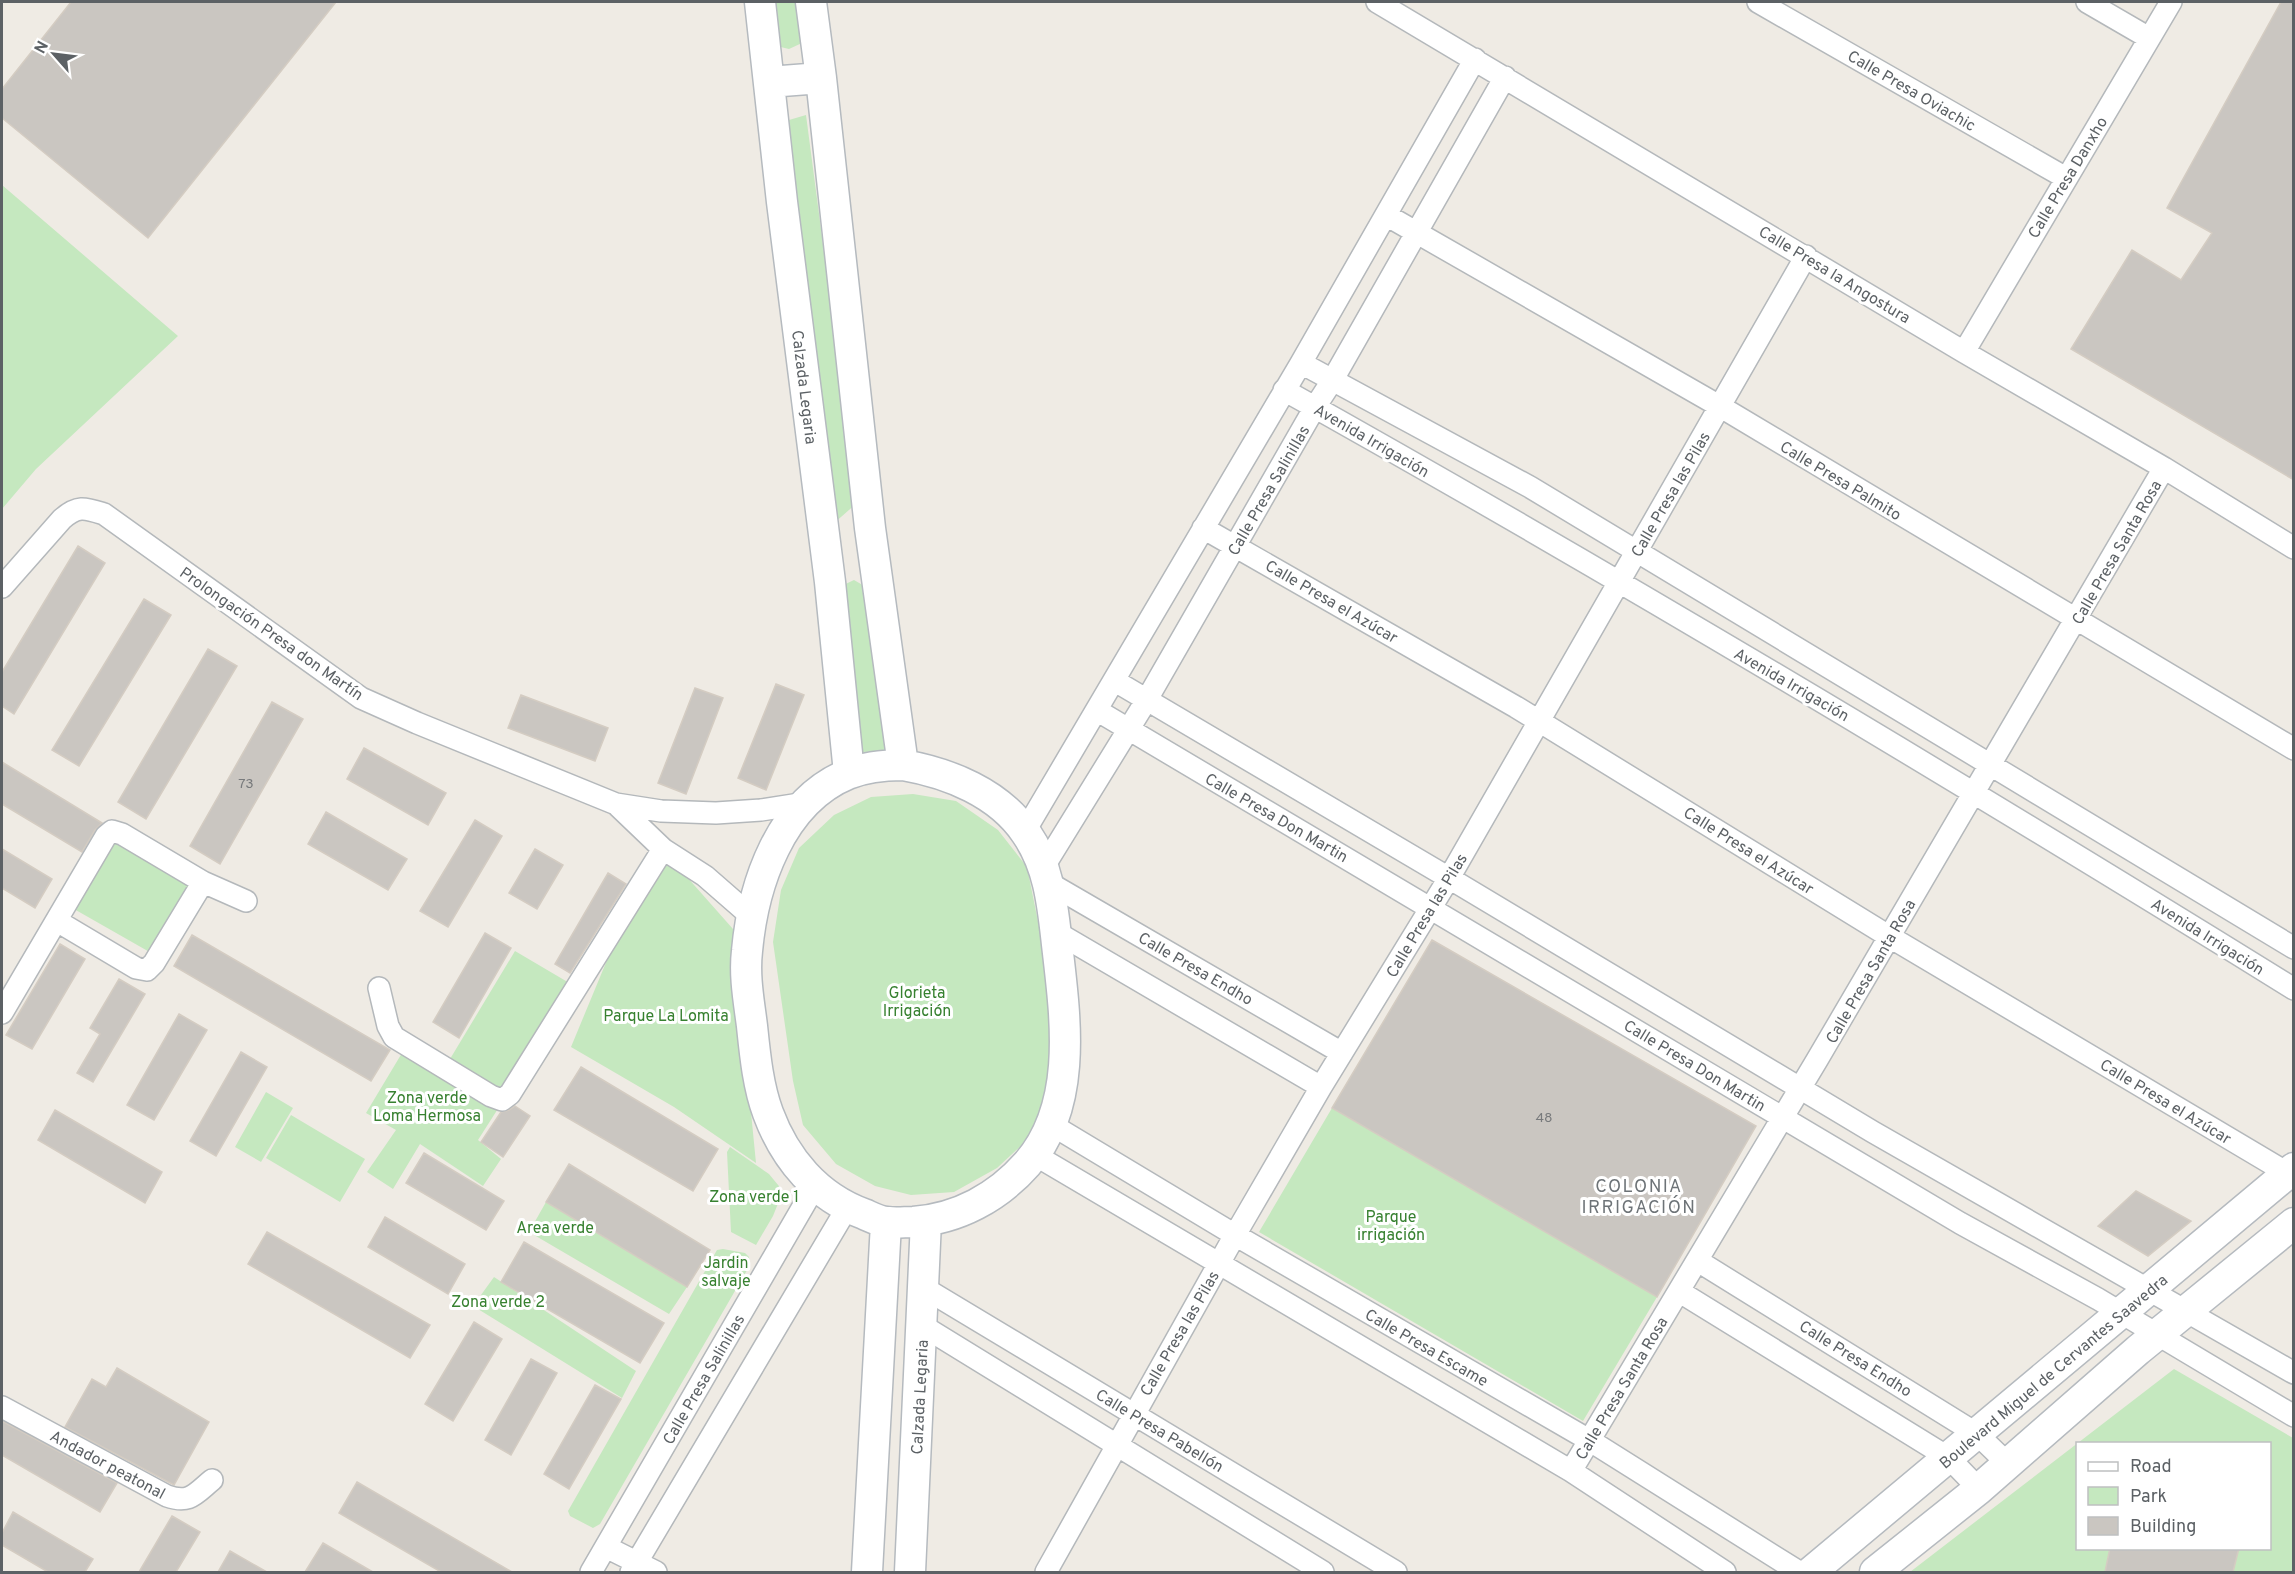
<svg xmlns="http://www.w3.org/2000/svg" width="2295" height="1574" viewBox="0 0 2295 1574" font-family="Overpass,sans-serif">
<rect width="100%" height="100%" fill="#efebe4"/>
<!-- green -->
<path fill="#c5e8bf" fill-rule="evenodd" d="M764,2H799L802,43L789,49L768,44Z
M806,115L857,503L825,531L789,120Z
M2,185L178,336L36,469L2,509Z
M854,580L866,587L891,750L852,753L833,590Z
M913,794L956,801L998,830L1027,867L1051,986L1054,1067L1044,1105L1024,1143L997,1168L954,1192L911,1195L875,1186L836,1164L803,1125L793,1081L773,942L781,890L799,848L834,815L871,797Z
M114,840L193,886L153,954L74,909Z
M656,842L733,929L756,1163L674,1107L571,1047Z
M515,951L571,984L502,1096L447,1064Z
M405,1048L501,1104L478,1140L501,1159L483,1186L420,1144L393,1189L367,1172L396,1130L366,1113Z
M266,1092L293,1108L261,1162L235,1147Z
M1332,1108L1657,1297L1583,1421L1259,1232Z
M291,1115L365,1159L340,1202L266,1158Z
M730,1147L769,1174L783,1191L773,1216L756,1245L731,1232L727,1152Z
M546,1202L687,1287L669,1314L529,1232Z
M723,1249L745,1253L749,1257L750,1265L600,1524L593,1528L570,1516L568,1511L717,1250Z
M494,1277L636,1371L622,1398L473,1306Z
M2174,1369L2293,1438V1572H1910ZM2078,1444H2270V1548H2078Z"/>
<!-- building -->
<path fill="#cac6c1" stroke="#d4ccc2" stroke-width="1.5" d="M71,2H336L148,238L2,118V89Z
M2281,2H2294V480L2071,349L2132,250L2181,280L2212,233L2167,208Z
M78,546L105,563L14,714L2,706V672Z
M144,599L171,615L79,766L52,750Z
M208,649L237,666L146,819L118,802Z
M776,684L804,695L766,790L738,778Z
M695,688L723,698L686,794L658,783Z
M521,695L608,728L595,761L508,728Z
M272,702L303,719L220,864L190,846Z
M364,748L446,793L428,825L347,779Z
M2,762L102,823L95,830L82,852L2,804Z
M326,812L407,859L388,890L308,844Z
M475,820L502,836L448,927L420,911Z
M2,849L52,879L35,908L2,888Z
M535,849L563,865L537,909L509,893Z
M608,873L626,884L570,973L555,964Z
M485,933L511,948L459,1038L433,1022Z
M192,935L390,1050L371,1081L174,966Z
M1432,940L1756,1126L1657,1297L1332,1108Z
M60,944L85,959L32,1049L6,1035Z
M119,979L145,994L93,1082L77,1073L100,1034L90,1028Z
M179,1014L207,1030L154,1120L127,1105Z
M241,1052L267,1067L216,1156L190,1141Z
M581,1067L718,1149L693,1191L554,1110Z
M515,1106L530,1116L503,1157L481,1142L501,1112L509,1110Z
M55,1110L162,1172L145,1203L38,1140Z
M424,1153L504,1201L486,1230L406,1183Z
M569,1164L710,1250L687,1287L546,1202Z
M2136,1191L2191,1221L2148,1256L2098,1226Z
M385,1217L465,1264L448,1294L368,1247Z
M267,1232L430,1325L410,1358L248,1264Z
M524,1242L664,1323L640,1363L501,1282Z
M474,1322L502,1339L453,1421L425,1404Z
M531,1359L557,1373L511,1455L485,1440Z
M117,1368L209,1422L174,1485L65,1427L92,1379L106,1387Z
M595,1385L621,1399L569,1489L544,1474Z
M2,1421L117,1483L100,1512L2,1455Z
M357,1482L512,1572H441L339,1513Z
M13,1512L93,1559L85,1572H48L2,1545V1533Z
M172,1516L200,1532L176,1572H139Z
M323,1543L373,1572H305Z
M2110,1548H2239L2233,1572H2105Z
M230,1551L267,1572H218Z"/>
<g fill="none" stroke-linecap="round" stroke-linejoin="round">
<!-- street casing -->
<g stroke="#b4b8bb" stroke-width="24">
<path id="street" d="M1377,2L1964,352L2164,468L2294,548
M1758,2L2066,178
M2087,2L2149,38
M1386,215L1721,407L2294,749
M1964,352L2171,2
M1301,363L1530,487L2294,948
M1284,390C1626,581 1961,783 2294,989
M1203,528L1516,707L1890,937L2294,1177
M2,587L62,519C78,505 85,508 104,514L361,698L417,723L616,804L661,811L716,813L761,810L806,803
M1115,681L1449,878L1873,1132L2294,1373
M1098,711L1960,1223L2098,1299L2294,1416
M616,804L663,849L705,876L752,917
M1025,831L1301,363L1475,59
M1043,868L1146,701L1315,407L1332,381L1505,77
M1049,883L1342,1053
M57,921L136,968L147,970L154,963L203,882
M1056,932L1321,1087
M379,988L388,1026L394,1037L491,1096L502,1100L510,1094L663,849
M2,1013L106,836L112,831L122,834L203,882L246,901
M1052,1125L1235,1235L1589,1440L1799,1572
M1035,1155L1571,1471L1725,1572
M1698,1261L1977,1434L2008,1464
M924,1288L1396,1572
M1680,1292L1949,1458L1979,1489
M923,1326L1323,1572
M2,1407L167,1496C190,1504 195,1494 212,1480
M1571,1471L1817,1060L2164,468
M606,1547L656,1572
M591,1572L815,1186
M631,1572L847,1208
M1046,1572L1235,1235L1321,1087L1449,878L1806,256"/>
</g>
<!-- secondary casing -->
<g stroke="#b5babf" stroke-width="33">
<path id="secondary" d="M760,2L782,202L830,582L849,773
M811,2L821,78L870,528L903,765
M769,82L821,78
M903,765C949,773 999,793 1026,833C1051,869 1053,911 1058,953C1066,1022 1077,1107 1027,1164C998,1197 958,1219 913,1222C905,1222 896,1223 888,1222C880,1222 871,1217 864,1214C817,1197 785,1159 768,1113C758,1086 755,1055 752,1026C749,1002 744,976 747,951C753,885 780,802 848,774C865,767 884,765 903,765Z
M867,1572L886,1223
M910,1572L926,1221
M1811,1572L2294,1168
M1875,1572L1979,1489L2138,1350L2294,1223"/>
</g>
<!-- street -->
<use href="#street" stroke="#fff" stroke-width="21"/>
<!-- secondary -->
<use href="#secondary" stroke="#fff" stroke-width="30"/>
</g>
<g text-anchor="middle" stroke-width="6" stroke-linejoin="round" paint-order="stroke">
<!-- number labels -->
<g font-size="14" fill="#787a7c">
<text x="246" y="788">73</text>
<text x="1544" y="1122">48</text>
</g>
<!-- street labels -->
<g font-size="16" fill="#5c6165" stroke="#fff">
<text transform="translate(1912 90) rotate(30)" y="6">Calle Presa Oviachic</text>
<text transform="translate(2067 177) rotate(-59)" y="6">Calle Presa Danxho</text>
<text transform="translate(1835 274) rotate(31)" y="6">Calle Presa la Angostura</text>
<text transform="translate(805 387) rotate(83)" y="6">Calzada Legaria</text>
<text transform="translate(1372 440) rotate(30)" y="6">Avenida Irrigación</text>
<text transform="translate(1841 480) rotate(31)" y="6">Calle Presa Palmito</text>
<text transform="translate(1268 490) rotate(-60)" y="6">Calle Presa Salinillas</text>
<text transform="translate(1670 494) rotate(-60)" y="6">Calle Presa las Pilas</text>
<text transform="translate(2116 552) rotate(-60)" y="6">Calle Presa Santa Rosa</text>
<text transform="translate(1332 601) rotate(30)" y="6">Calle Presa el Azúcar</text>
<text transform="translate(272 633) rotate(35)" y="6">Prolongación Presa don Martín</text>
<text transform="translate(1792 684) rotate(30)" y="6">Avenida Irrigación</text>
<text transform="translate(1277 817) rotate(30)" y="6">Calle Presa Don Martin</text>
<text transform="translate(1749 850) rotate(32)" y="6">Calle Presa el Azúcar</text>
<text transform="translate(1426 915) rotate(-59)" y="6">Calle Presa las Pilas</text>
<text transform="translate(2208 936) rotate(32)" y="6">Avenida Irrigación</text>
<text transform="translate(1196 968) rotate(30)" y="6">Calle Presa Endho</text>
<text transform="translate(1870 971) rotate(-60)" y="6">Calle Presa Santa Rosa</text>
<text transform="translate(1695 1065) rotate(31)" y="6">Calle Presa Don Martin</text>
<text transform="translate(2166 1101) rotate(31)" y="6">Calle Presa el Azúcar</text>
<text transform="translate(1179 1333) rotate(-60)" y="6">Calle Presa las Pilas</text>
<text transform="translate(1427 1347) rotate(30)" y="6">Calle Presa Escame</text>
<text transform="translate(1856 1358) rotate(32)" y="6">Calle Presa Endho</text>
<text transform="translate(2053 1371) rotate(-40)" y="6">Boulevard Miguel de Cervantes Saavedra</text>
<text transform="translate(703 1379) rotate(-60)" y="6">Calle Presa Salinillas</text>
<text transform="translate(1621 1388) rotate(-59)" y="6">Calle Presa Santa Rosa</text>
<text transform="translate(919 1397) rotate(-87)" y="6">Calzada Legaria</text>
<text transform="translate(1160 1430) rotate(31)" y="6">Calle Presa Pabellón</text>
<text transform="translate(108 1464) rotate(28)" y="6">Andador peatonal</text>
</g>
<!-- park labels -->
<g font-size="16" fill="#378130" stroke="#fff">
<text x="917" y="998">Glorieta<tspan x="917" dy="18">Irrigación</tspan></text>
<text x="666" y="1021">Parque La Lomita</text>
<text x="427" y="1103">Zona verde<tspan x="427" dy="18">Loma Hermosa</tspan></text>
<text x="754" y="1202">Zona verde 1</text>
<text x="1391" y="1222">Parque<tspan x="1391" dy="18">irrigación</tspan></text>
<text x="555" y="1233">Area verde</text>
<text x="726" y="1268">Jardin<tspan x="726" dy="18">salvaje</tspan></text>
<text x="498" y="1307">Zona verde 2</text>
</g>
<!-- neighbourhood labels -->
<g font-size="18" letter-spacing="1.5" fill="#6d7377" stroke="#fff">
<text x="1639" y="1192">COLONIA<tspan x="1639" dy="21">IRRIGACIÓN</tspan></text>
</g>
</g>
<!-- border -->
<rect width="2295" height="1574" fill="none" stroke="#5c6165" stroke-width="6"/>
<!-- legend -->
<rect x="2076" y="1442" width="195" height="108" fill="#ffffff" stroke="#bec0c1" stroke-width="1.5"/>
<rect x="2088" y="1462" width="30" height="9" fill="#ffffff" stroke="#bec0c1" stroke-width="1.5"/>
<text x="2130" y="1472" font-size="18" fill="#5c6165">Road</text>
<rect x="2088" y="1487" width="30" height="18" fill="#c5e8bf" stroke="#bec0c1" stroke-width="1.5"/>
<text x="2130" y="1502" font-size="18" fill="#5c6165">Park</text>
<rect x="2088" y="1517" width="30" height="18" fill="#cac6c1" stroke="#bec0c1" stroke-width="1.5"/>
<text x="2130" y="1532" font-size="18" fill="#5c6165">Building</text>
<!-- north arrow -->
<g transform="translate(54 54) rotate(298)" stroke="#ffffff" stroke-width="4.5" paint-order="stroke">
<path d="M0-4.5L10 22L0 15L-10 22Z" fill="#5c6165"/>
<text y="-9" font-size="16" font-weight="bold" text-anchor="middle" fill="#5c6165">N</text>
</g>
</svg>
